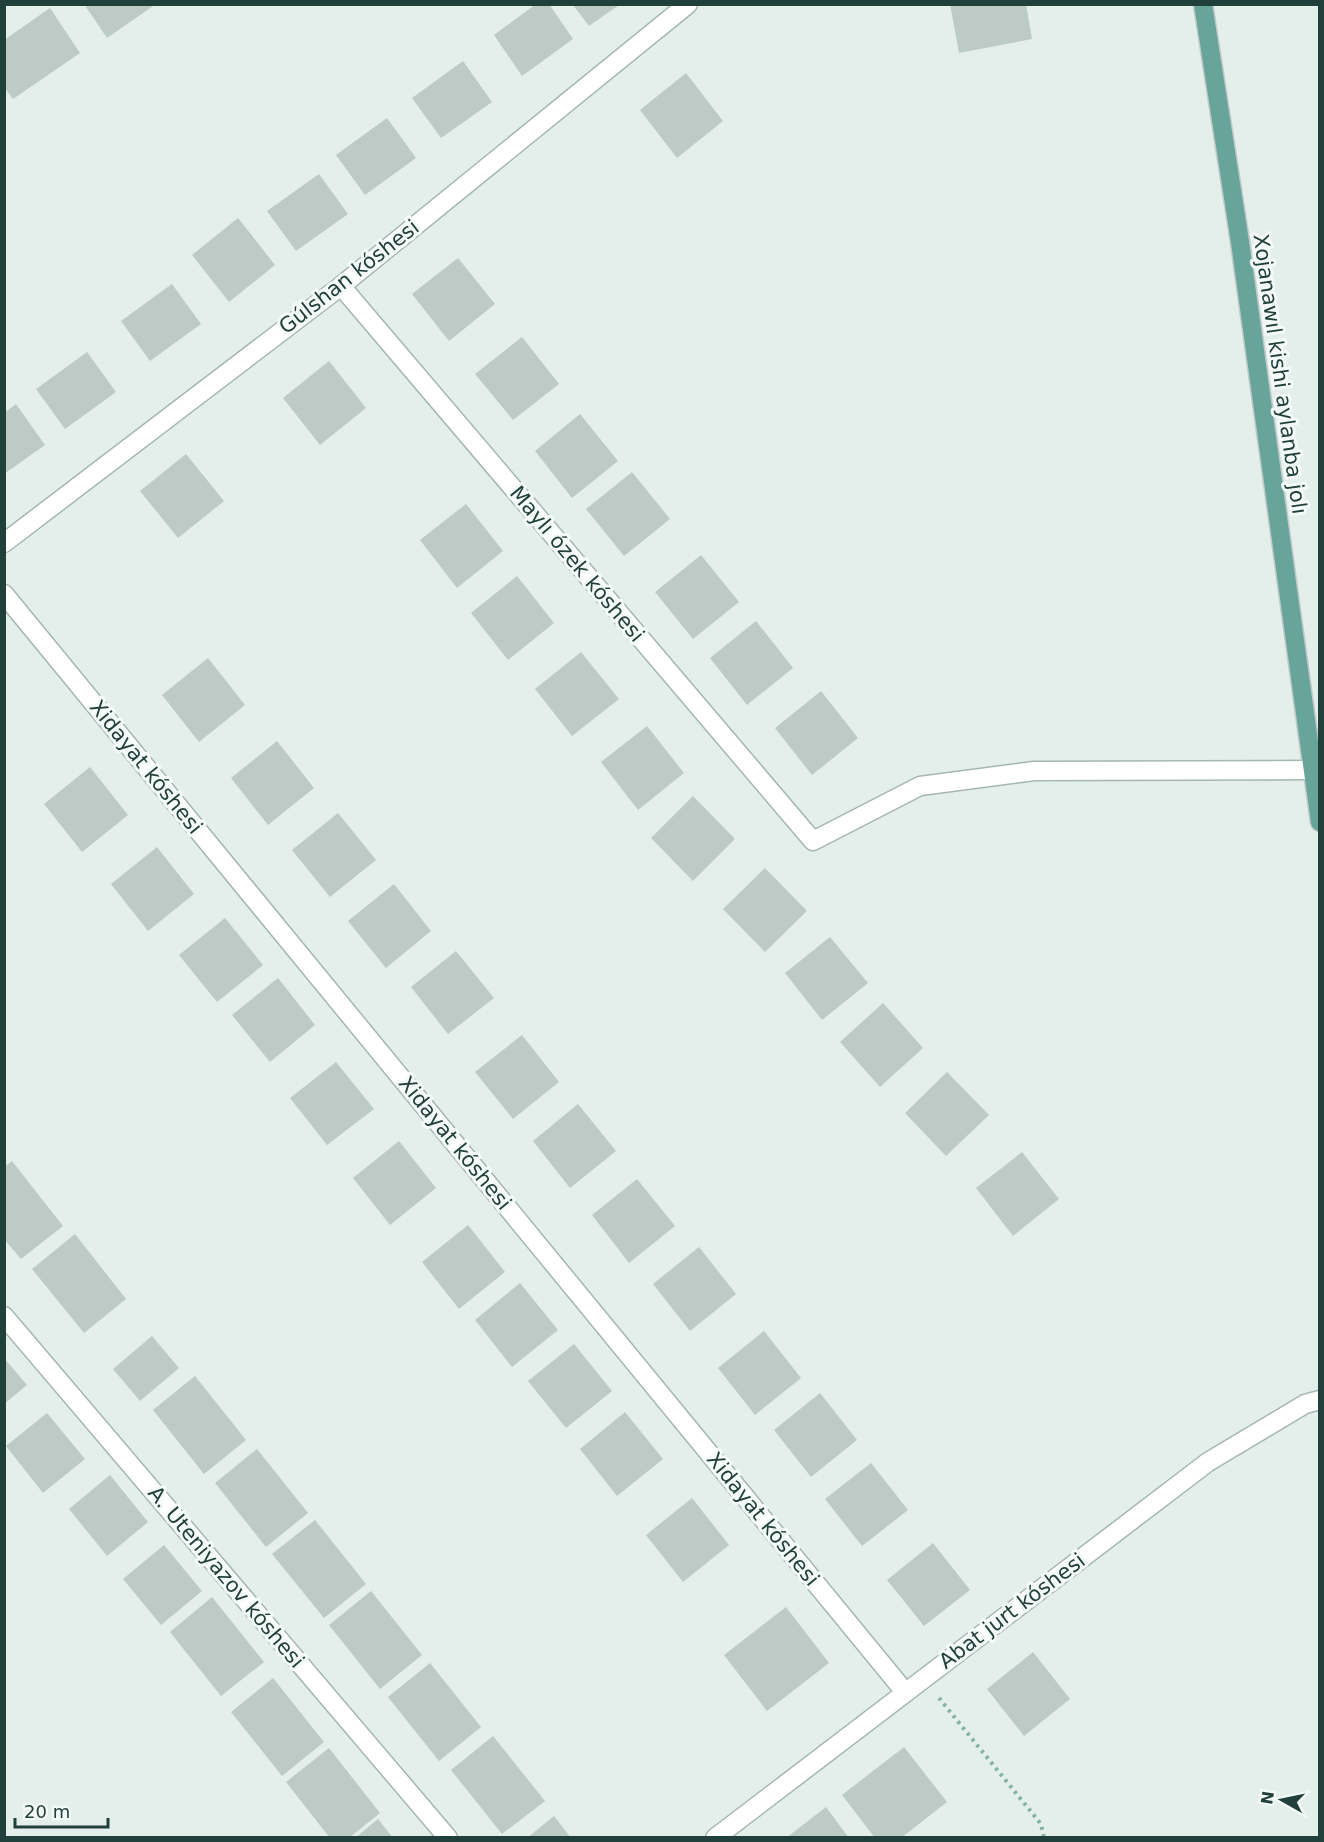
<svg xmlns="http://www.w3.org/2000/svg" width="1324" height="1842" viewBox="0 0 1324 1842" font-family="'DejaVu Sans',sans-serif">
<rect width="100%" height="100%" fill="#e4eeea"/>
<!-- building -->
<path fill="#bccbc6" d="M84,4H156L107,38Z
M536,4H549L573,39L522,76L494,35Z
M950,4H1026L1032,39L959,53Z
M573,5H619L589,26Z
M50,8L80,53L13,99L4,87V40Z
M463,61L492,102L441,138L412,98Z
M686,73L723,121L677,158L640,110Z
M387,118L416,158L365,195L336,155Z
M319,174L348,214L296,251L267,211Z
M238,218L275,265L229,302L192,255Z
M458,258L495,304L449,341L412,294Z
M172,284L201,324L150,361L121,321Z
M522,337L559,384L513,420L475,374Z
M87,352L116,392L65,429L36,389Z
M329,361L366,408L320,445L283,398Z
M16,404L45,445L4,474V413Z
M580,414L618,461L572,498L535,451Z
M186,454L224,501L178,538L140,491Z
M632,472L670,519L624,556L586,509Z
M466,504L503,551L457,588L420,540Z
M701,555L739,602L693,639L655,592Z
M517,576L554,623L508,660L471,613Z
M756,621L793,668L747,705L710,658Z
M581,652L619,699L572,736L535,689Z
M208,658L245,705L199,742L162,695Z
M821,691L858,738L812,775L775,728Z
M647,726L684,773L638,810L601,762Z
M277,741L314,788L268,825L231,778Z
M90,767L128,815L82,852L44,804Z
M693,796L735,839L693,881L651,838Z
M338,813L376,860L330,897L292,850Z
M157,847L194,894L148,931L111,884Z
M765,868L807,911L765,952L723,909Z
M394,884L431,931L386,968L348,921Z
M225,918L263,965L217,1002L179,955Z
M830,937L868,983L822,1020L785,973Z
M456,951L494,998L448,1034L411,987Z
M278,978L315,1025L270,1062L232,1015Z
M883,1003L923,1048L880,1087L840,1042Z
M522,1035L559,1082L513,1119L475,1072Z
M336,1062L374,1109L327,1145L290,1098Z
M947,1072L989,1115L946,1156L905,1113Z
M578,1104L616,1151L570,1188L533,1141Z
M399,1141L436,1188L390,1225L353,1178Z
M1022,1152L1059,1199L1013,1236L976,1188Z
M12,1161L63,1226L21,1259L4,1239V1167Z
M637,1179L675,1226L629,1263L592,1215Z
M468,1225L505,1272L459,1309L422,1262Z
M75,1234L126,1299L84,1333L32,1269Z
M699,1247L736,1294L690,1331L653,1284Z
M520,1283L558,1330L512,1367L475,1320Z
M764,1331L801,1378L755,1415L718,1368Z
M152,1336L179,1368L140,1401L113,1369Z
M574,1344L612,1391L566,1428L528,1381Z
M4,1358L27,1385L4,1404Z
M195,1376L246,1440L204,1474L153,1410Z
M820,1393L857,1440L811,1477L774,1430Z
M625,1412L663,1459L617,1496L580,1449Z
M47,1413L85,1459L43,1493L6,1446Z
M257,1449L308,1513L266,1547L215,1483Z
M871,1463L908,1510L862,1546L825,1499Z
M110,1475L148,1522L107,1556L69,1509Z
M692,1498L729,1545L683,1582L646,1535Z
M315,1520L366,1584L324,1618L272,1554Z
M933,1543L970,1590L924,1626L887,1580Z
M164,1545L202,1591L161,1625L123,1579Z
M371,1591L422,1655L380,1689L329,1625Z
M212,1597L264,1662L221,1696L170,1632Z
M786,1607L829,1663L767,1711L724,1655Z
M1033,1652L1070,1699L1024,1736L987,1689Z
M430,1663L481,1727L439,1761L388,1697Z
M273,1678L324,1742L282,1776L231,1712Z
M493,1736L545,1801L502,1834L451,1770Z
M904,1747L947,1802L901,1838H875L842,1795Z
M329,1748L380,1813L349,1838H330L286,1782Z
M826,1807L849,1838H786Z
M554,1816L571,1838H527Z
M378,1819L393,1838H355Z"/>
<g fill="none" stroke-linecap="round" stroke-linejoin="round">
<!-- minor casing -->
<g stroke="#a6b6b2" stroke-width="21">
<path id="minor" d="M341,286L813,841L920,786L1034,771L1312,770
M4,543L341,286L688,4
M4,594L905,1692
M4,1316L448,1838
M715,1838L1208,1462L1305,1404L1320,1400"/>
</g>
<!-- major casing -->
<g stroke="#c1cac8" stroke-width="21">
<path id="major" d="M1203,4L1240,242L1320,822"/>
</g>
<!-- path -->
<path stroke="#83b2a8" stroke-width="4" stroke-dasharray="3 4.5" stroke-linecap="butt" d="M939,1698L1041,1824L1044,1838"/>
<!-- minor -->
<use href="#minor" stroke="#fff" stroke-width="18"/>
<!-- major -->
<use href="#major" stroke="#67a49a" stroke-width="18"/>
</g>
<g text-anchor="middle" stroke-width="6" stroke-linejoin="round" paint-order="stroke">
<!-- street labels -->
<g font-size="21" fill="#22403b" stroke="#f4faf8">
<text transform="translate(349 277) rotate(-38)" y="7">Gúlshan kóshesi</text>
<text transform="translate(1280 374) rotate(82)" y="7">Xojanawıl kishi aylanba jolı</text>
<text transform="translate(577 564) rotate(50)" y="7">Maylı ózek kóshesi</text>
<text transform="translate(146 767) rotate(51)" y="7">Xidayat kóshesi</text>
<text transform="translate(455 1143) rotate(51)" y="7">Xidayat kóshesi</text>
<text transform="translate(763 1519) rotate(51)" y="7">Xidayat kóshesi</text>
<text transform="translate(226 1577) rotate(50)" y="7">A. Uteniyazov kóshesi</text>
<text transform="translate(1012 1611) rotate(-37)" y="7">Abat jurt kóshesi</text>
</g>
</g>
<!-- border -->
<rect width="1324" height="1842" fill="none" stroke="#22403b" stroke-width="12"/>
<!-- north arrow -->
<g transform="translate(1282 1800) rotate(279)" stroke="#f4faf8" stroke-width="4.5" paint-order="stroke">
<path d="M0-4.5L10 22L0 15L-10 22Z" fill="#22403b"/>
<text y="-9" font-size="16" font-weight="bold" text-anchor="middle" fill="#22403b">N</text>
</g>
<!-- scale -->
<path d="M15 1818v9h93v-9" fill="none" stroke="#22403b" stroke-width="3"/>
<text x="24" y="1818" font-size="18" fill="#22403b" stroke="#f4faf8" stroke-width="4.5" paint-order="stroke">20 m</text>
</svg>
